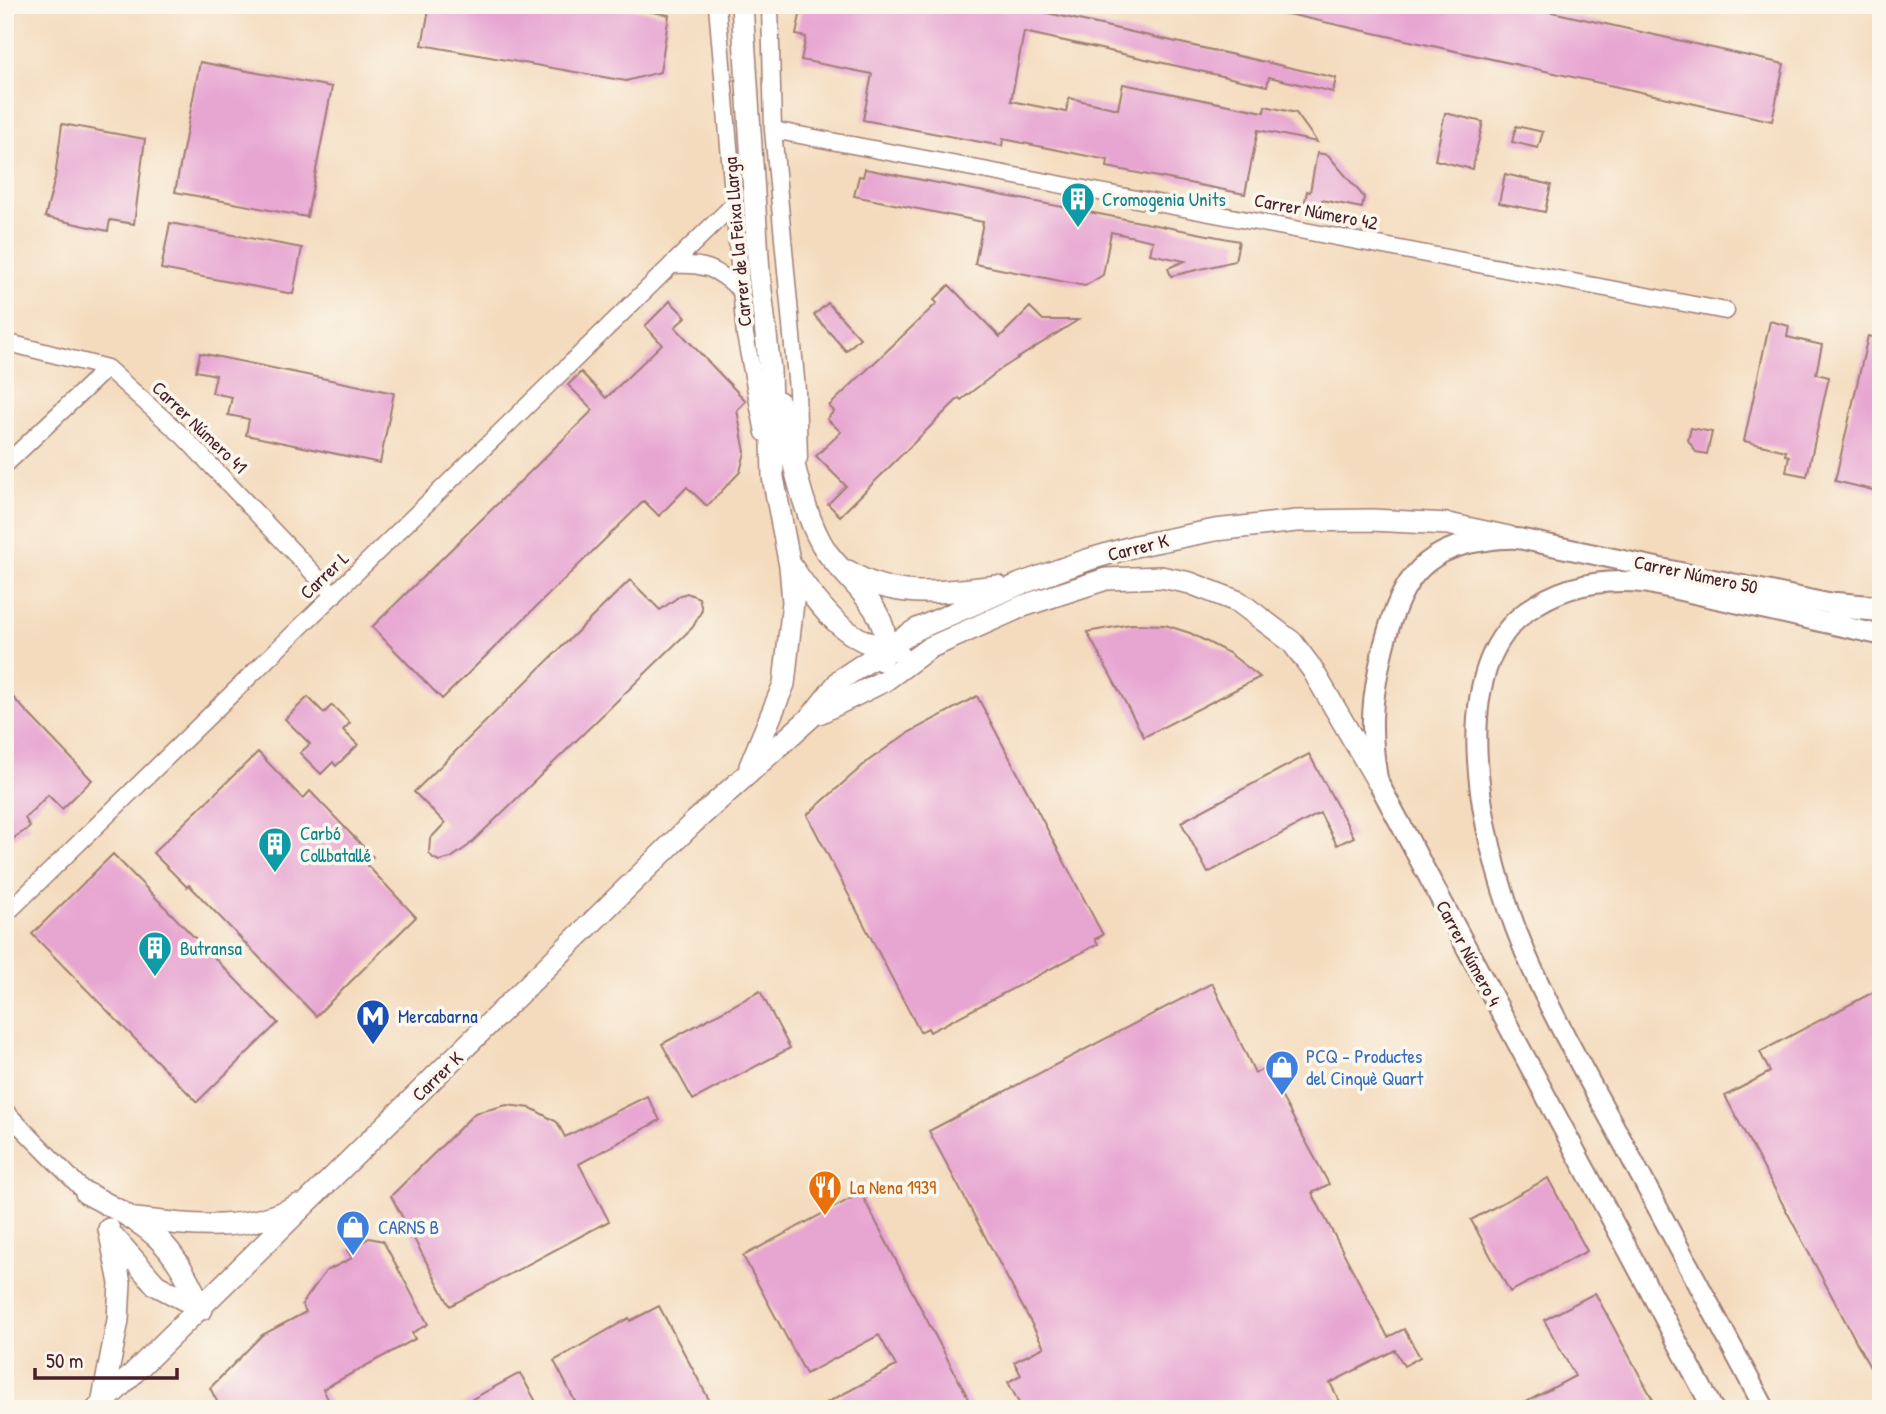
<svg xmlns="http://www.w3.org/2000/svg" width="1886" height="1414" viewBox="0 0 1886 1414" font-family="'Patrick Hand',sans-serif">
<rect width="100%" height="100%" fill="#fbf7ec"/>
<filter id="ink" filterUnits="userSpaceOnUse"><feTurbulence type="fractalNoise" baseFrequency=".0143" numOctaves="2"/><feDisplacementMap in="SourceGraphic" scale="14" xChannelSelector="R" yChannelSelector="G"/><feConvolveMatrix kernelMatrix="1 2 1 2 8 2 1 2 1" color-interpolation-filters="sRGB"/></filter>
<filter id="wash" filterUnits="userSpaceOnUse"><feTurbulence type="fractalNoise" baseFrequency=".00686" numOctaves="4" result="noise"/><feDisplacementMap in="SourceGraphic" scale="28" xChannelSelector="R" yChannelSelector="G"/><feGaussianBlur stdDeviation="1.57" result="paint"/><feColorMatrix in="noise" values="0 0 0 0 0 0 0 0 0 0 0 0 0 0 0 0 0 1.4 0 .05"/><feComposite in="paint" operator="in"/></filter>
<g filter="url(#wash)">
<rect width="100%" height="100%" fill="#f4dbbe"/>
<g id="blocks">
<!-- building -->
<path fill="#e7a5d2" d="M430,5H613L669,15L660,72L626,81L422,45Z
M802,5H1012L1336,78L1333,92L1269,77L1267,86L1024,32L1011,101L1066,112L1069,98L1118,109L1123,84L1264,112L1265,106L1296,113L1317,142L1258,130L1245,194L1107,167L1108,160L1003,139L1002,146L863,120L872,74L801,60L806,37L796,35Z
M1280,5H1521L1784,64L1772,121L1279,12Z
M200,62L332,87L307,217L175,192Z
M1445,113L1483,122L1472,169L1435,160Z
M62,124L145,139L134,224L110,220L108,231L45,217L55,178Z
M1516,126L1543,132L1538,148L1512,142Z
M1317,153L1328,155L1364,197L1362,208L1322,200L1320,209L1304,206L1307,191L1310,192Z
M865,169L1239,241L1235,261L1171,276L1168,268L1185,261L1150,254L1153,241L1111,232L1103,275L1085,286L975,264L983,222L854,196L859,176L863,177Z
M1505,174L1551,185L1545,212L1499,203Z
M170,223L302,248L293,294L161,269Z
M949,285L1000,337L1030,307L1043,320H1078L1001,369L961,400L959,398L840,516L828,504L846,486L816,456L841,432L827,419L834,411L829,406L937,303L934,300Z
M670,301L686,317L675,327L746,401L737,410L745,452L740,472L707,506L687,487L659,516L644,501L442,699L372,627L593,410L568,385L581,372L606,398L662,344L645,326Z
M828,303L860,338L846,351L814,315Z
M1770,321L1789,326L1787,337L1822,345L1816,374L1829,377L1807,476L1786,472L1789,456L1785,455L1786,451L1744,441Z
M1868,336L1881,339V492L1835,481Z
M200,353L394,393L380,463L246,435L249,419L228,415L232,397L212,393L216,375L196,371Z
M1691,428L1712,432L1707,454L1696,452L1688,440Z
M630,580L660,610L681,595L687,593L699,598L702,610L693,627L468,846L451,858L439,861L433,858L429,853L430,839L445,823L414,792Z
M1131,624L1165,625L1190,633L1229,653L1260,677L1144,737L1087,632Z
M5,689L92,780L62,809L48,795L25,818L30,827L5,844Z
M977,696L1103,935L1095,939L1098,944L930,1032L928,1028L920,1032L807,815L868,761L906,734Z
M308,697L324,713L332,705L350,723L343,730L358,745L336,766L333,762L321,774L300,753L310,744L285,719Z
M258,752L303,799L310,791L373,857L366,864L416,917L316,1016L189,885L187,887L153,853Z
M1309,754L1354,837L1337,845L1320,813L1208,873L1181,822Z
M113,854L278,1023L197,1102L32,934Z
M1212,983L1255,1073L1266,1068L1329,1184L1312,1193L1388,1337L1404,1329L1420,1357L1404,1366L1395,1350L1330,1383L1344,1409H1022L1008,1382L1021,1375L1014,1362L1044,1347L929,1131Z
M1881,988V1388L1725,1096L1770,1072L1760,1052Z
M760,991L790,1048L693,1100L662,1044Z
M647,1096L660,1120L579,1164L609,1221L450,1306L391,1196L475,1113L507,1105L531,1108L557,1122L565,1137Z
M1548,1178L1587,1251L1510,1292L1471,1220Z
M861,1193L929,1324L974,1409H815L896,1366L879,1335L806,1374L743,1256Z
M369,1238L383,1241L428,1324L412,1333L415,1339L323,1389L333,1409H221L210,1388L262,1335L306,1312L302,1304L326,1271L352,1258L347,1250Z
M1595,1293L1658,1409H1513L1575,1376L1544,1320Z
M659,1306L714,1409H579L554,1361L629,1318L630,1321Z
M520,1373L540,1409H454Z"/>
</g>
</g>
<g filter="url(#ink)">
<use href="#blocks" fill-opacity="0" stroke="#9f7d74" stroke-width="2"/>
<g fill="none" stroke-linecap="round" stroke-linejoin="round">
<!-- minor casing -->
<g stroke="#9f7d74" stroke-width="19">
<path id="minor" d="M717,5L745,335L764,433
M770,5L773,130L797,390L799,458
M773,130L1726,311
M671,265C704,263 717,268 741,291
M5,342L107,368L184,437L334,595
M5,465L107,368
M5,915L734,204
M5,1111L86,1193"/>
</g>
<!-- tertiary casing -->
<g stroke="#9f7d74" stroke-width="23">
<path id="tertiary" d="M1713,1409L1378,782C1369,729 1371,701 1383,649C1398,589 1417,549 1483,541C1496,539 1508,537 1521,539L1849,608
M1765,1409C1722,1329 1680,1250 1638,1171C1594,1086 1540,1001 1509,910C1482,830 1445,671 1527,611C1562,585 1604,578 1647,583L1881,635"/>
</g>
<!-- secondary casing -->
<g stroke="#9f7d74" stroke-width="24">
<path id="secondary" d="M742,5L759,273L770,370L773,477L790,566L793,602L784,684L750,766
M779,402C791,447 801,513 826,551C848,582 900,617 881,660
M792,567C818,605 847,646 897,650
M848,571C895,601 944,592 997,586
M819,713L884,681L929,648L1023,606L1106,579L1161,577L1190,583L1239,602L1292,642L1312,669L1378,782
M86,1193C153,1228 170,1238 202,1309
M137,1219C193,1226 247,1233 298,1205
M113,1236L156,1285L202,1309
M102,1404L118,1320L120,1283L109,1229
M97,1409L693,823L811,717L841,679L917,629L1020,584L1087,560L1135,546L1215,530L1297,521L1372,520L1448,524L1509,537"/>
</g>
<!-- trunk casing -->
<g stroke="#9f7d74" stroke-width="28">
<path id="trunk" d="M1836,605L1881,609"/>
</g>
<!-- minor -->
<use href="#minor" stroke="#fff" stroke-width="16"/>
<!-- tertiary -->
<use href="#tertiary" stroke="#fff" stroke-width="19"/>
<!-- secondary -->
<use href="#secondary" stroke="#fff" stroke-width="21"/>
<!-- trunk -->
<use href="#trunk" stroke="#fff" stroke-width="24"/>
</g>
</g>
<!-- icons -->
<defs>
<g id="building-pin" transform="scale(1.75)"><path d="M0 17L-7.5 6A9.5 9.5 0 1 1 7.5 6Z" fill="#0f9aa8" stroke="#fbf7ec"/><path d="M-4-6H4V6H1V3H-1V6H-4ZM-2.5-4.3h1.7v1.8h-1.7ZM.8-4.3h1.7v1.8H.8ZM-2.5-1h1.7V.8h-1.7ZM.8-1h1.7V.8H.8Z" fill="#fff"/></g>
<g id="metro-pin" transform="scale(1.75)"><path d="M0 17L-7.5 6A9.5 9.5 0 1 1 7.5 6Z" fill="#1a4fb4" stroke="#fbf7ec"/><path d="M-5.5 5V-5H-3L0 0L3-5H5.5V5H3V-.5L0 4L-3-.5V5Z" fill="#fff"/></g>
<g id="shop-pin" transform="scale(1.75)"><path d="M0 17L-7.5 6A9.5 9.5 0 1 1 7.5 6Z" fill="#3f7fe0" stroke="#fbf7ec"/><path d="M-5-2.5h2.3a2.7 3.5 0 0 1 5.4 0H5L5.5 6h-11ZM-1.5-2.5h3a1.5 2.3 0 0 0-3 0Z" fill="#fff"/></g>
<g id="restaurant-pin" transform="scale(1.75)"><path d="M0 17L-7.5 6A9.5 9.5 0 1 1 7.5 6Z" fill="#e8710a" stroke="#fbf7ec"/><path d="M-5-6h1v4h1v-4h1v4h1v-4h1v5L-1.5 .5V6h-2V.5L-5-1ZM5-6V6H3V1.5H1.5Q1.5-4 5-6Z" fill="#fff"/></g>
</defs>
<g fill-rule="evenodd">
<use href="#building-pin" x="1078" y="199"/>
<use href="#building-pin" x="275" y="844"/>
<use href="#building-pin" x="155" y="948"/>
<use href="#metro-pin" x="373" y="1016"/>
<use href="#shop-pin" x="1282" y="1067"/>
<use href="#restaurant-pin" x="825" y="1187"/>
<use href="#shop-pin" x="353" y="1227"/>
</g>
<g text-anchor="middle" stroke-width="7" stroke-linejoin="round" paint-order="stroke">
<!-- culture labels -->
<g font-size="19" fill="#0d838f" stroke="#fbf7ec" text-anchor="start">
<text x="1102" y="206">Cromogenia Units</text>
<text x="300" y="840">Carbó<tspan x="300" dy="22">Collbatallé</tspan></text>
<text x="180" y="955">Butransa</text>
</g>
<!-- street labels -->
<g font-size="19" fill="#4a1f2b" stroke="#fbf7ec">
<text transform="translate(1316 211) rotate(11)" y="7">Carrer Número 42</text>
<text transform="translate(737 242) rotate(-95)" y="7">Carrer de la Feixa Llarga</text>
<text transform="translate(200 427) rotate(44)" y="7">Carrer Número 41</text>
<text transform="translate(1138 547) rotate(-14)" y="7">Carrer K</text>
<text transform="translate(1696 574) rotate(12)" y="7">Carrer Número 50</text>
<text transform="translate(324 575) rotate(-44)" y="7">Carrer L</text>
<text transform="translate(1469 953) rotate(62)" y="7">Carrer Número 4</text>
<text transform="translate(437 1076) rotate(-44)" y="7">Carrer K</text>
</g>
<!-- transit labels -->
<g font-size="19" fill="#164399" stroke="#fbf7ec" text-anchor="start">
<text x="398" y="1023">Mercabarna</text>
</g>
<!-- shop labels -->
<g font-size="19" fill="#366cbe" stroke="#fbf7ec" text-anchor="start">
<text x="1306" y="1063">PCQ - Productes<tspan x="1306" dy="22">del Cinquè Quart</tspan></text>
<text x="378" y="1234">CARNS B</text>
</g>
<!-- food labels -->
<g font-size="19" fill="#c56008" stroke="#fbf7ec" text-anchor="start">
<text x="850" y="1194">La Nena 1939</text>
</g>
</g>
<!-- margin -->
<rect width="1886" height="1414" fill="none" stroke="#fbf7ec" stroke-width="28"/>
<!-- scale -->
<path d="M35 1368v10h142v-10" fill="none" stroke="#4a1f2b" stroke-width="3.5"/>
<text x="46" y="1368" font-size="21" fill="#4a1f2b" stroke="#fbf7ec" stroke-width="5" paint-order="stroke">50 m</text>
</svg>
